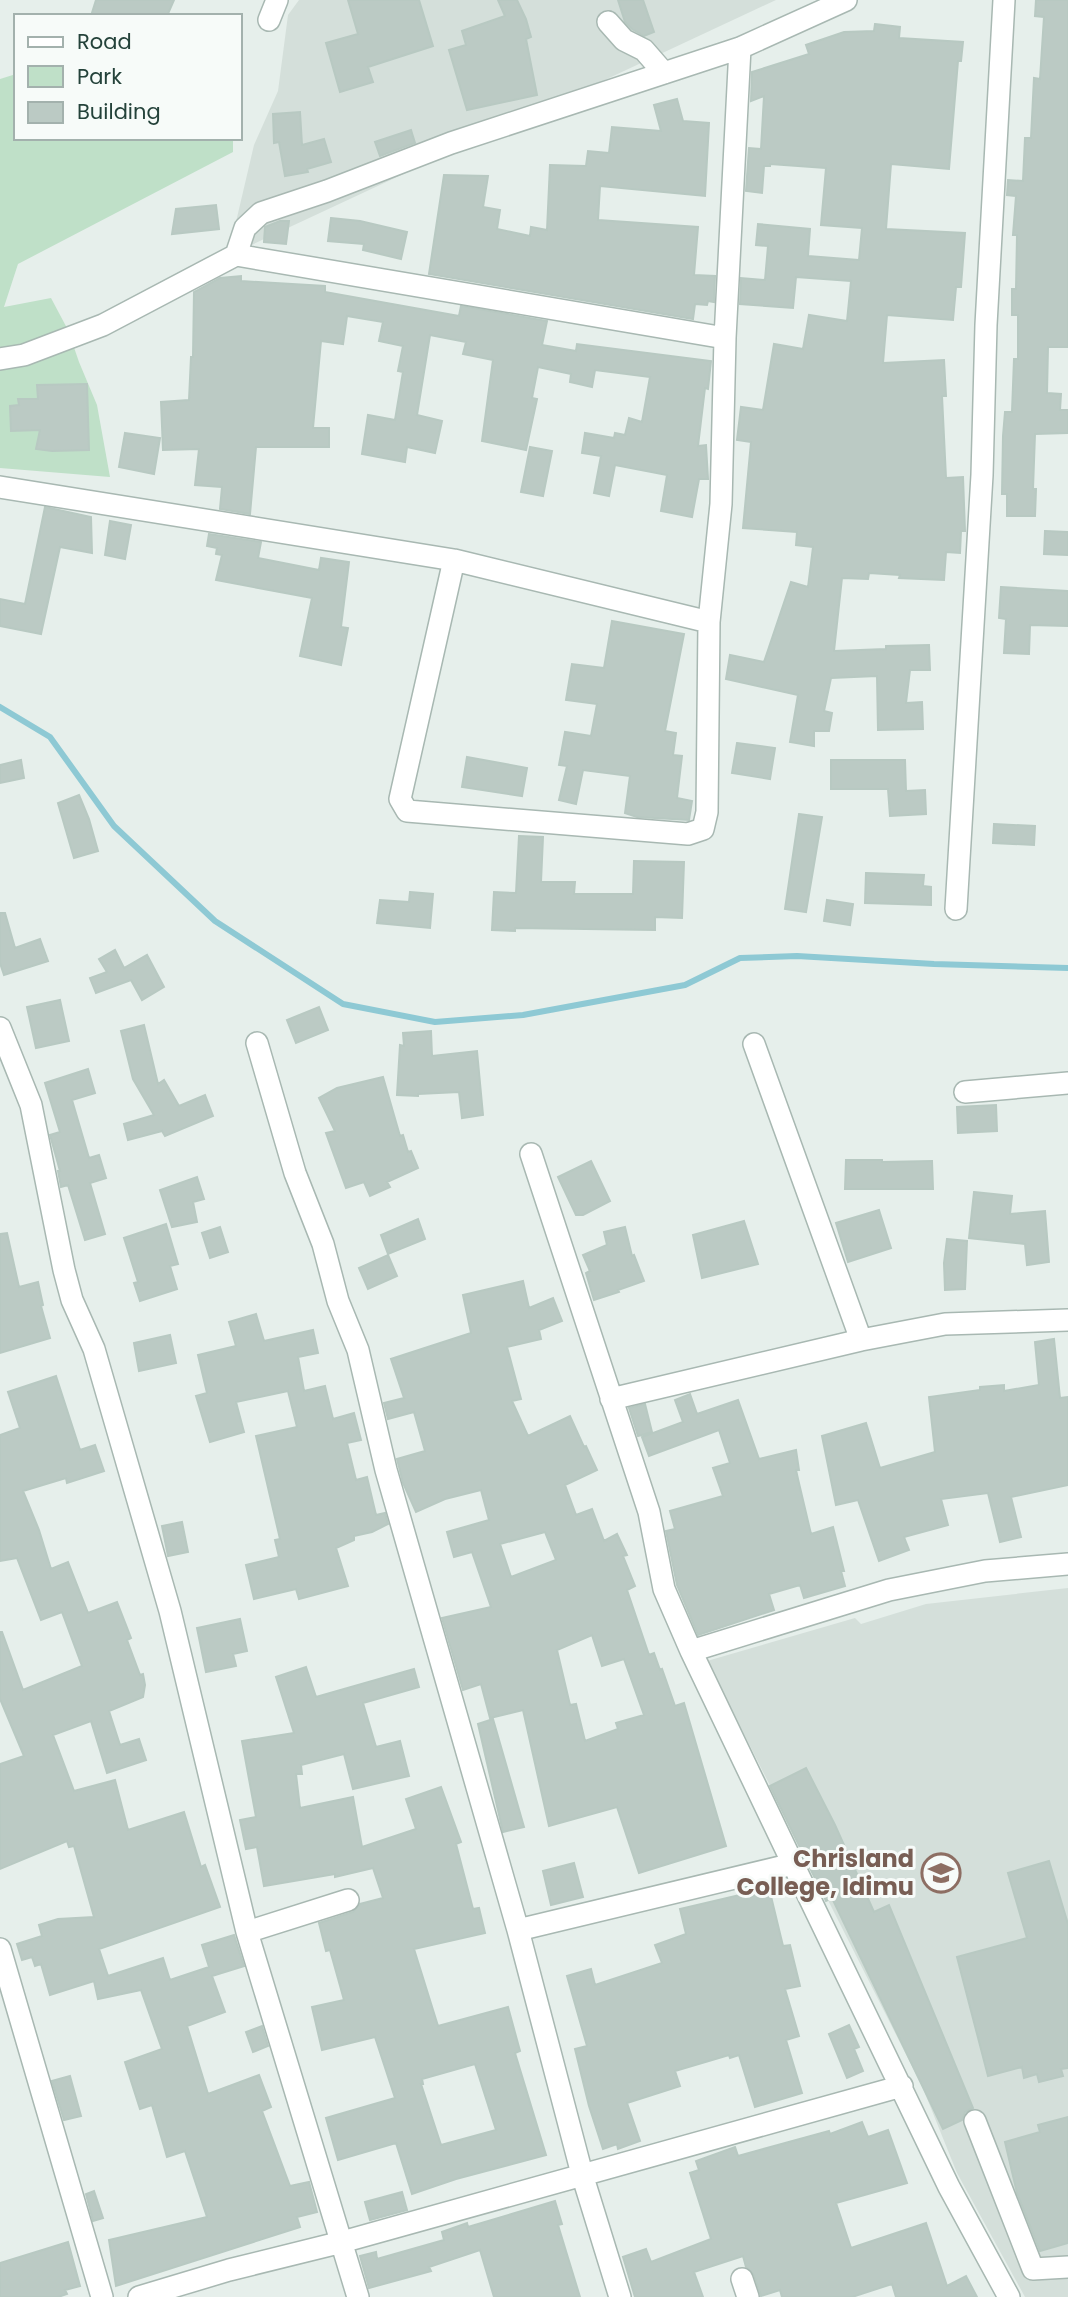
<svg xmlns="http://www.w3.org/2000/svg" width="1068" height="2297" viewBox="0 0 1068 2297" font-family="Poppins,sans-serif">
<rect width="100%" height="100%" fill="#e6efeb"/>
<!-- built -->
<path fill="#d4dfda" d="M299,0H776L228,256L254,145L278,91L288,15Z
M1068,1588V2297H1025L957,2173L922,2086L707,1661L855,1618L861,1624L926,1604Z"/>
<!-- green -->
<path fill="#bfe0c8" d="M16,74V138H233V152L18,264L4,307L51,298L68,330L79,362L97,405L110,477L0,468V79Z"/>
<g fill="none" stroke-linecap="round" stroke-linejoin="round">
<!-- stream -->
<path stroke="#8ec9d4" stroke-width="6" d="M0,707L50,737L114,826L215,921L343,1004L435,1022L523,1015L685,985L740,958L797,956L934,964L1068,968"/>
</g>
<!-- building -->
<path fill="#bbcac4" stroke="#b8c9c2" stroke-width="2" fill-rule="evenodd" d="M96,0H174L167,16H91Z
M348,0H419L433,46L368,67L373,82L340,92L326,43L358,34Z
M498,0H517L526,19L531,37L526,39L537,95L467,110L449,50L466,45L462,31L505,16Z
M618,0H643L654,32L644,36L632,29L625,22Z
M1036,0H1068V347H1048L1047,393L1061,394L1060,410H1068V433L1035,434L1033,489H1036L1035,516H1007V494H1002L1003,436L1005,412H1012L1014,359H1018V315H1012V289H1016L1017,235H1013L1016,196L1007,195L1008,180L1023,181L1025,138H1031L1034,78L1040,79L1044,17L1035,16Z
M875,24L900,27L899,38L963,42L961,61H958L949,169L891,164L886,229L965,233L961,287H956L953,320L887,315L883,363L944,360L946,396H942L946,478L963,477L965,531H961L960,553L946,552L944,580L899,578L900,575L869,573L868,579L842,578L834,651L886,649V646L929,645L930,670H910L906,703L922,702L923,729L878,730L877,676L831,678L824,711L832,713L829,731H814V746L790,742L798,695L726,679L730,655L764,662L791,582L808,587L813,547L796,545L797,532L743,528L751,442L737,440L741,407L763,410L774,344L803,349L809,315L847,321L851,281L796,277L793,308L740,304L741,278L765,280L768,246L756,245L758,224L810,229L808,256L859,260L862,228L821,225L826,168L770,164V166H764L762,193L746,191L749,148L761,149L764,96L751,101L752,72L809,54L806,45L844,32L874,31Z
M677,99L683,121L709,123L705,196L600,186L598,220L698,227L694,275L715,276L714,302L708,301L707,305L695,304L693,319L429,274L444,175L488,176L483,207L500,210L497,229L530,236L531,227L547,230L550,165L586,166L588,151L609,153L612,127L661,131L654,105Z
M300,112L302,145L324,139L331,162L307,169L308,172L285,176L279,142L274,143L273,114Z
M411,130L415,143L380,156L375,142Z
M216,205L219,229L172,234L176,209Z
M331,218L360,221L407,232L401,259L363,250L364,244L328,241Z
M280,221H289L286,244L264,242L265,227Z
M241,276V281L325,286V292L459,316L461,306L547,321L542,345L576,351L577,344L711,361L708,389L705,388L698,446L706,445L708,479H699L692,517L661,511L667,475L615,465L609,496L594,493L601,456L582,453L585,433L614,438L615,433L625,435L629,418L642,422L650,377L595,370L592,387L570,382L571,374L538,367L532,398L537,399L526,450L482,441L493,360L463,354L466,342L430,335L417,415L442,421L435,453L407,447L405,462L362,454L368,415L395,420L403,372L398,371L403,346L379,341L383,322L347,316L343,344L321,341L313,428H329V447H256L250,514L220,509L222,487L195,485L199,449L163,450L161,402L189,400L191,357H193L194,292L220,278Z
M87,384L89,450L52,451L36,449L40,430L11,431L10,406L19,405L18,399H38L37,385Z
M125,433L160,438L154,474L119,467Z
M530,447L552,451L543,496L521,492Z
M45,507L91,517L92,553L60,547L41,634L0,626V599L25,604Z
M110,521L131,525L125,559L105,555Z
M1045,531L1068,532V555L1044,554Z
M209,534L261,542L258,558L319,570L321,558L349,562L341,627L348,628L341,665L300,656L312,598L216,580L222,555L216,554L217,548L207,546Z
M1001,587L1068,591V626L1030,625L1029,654L1004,653L1006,619L999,618Z
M612,621L684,634L665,731L676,733L673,755L682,756L677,798L692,801L689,820L637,817L625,813L630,776L583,770L576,804L559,800L567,766L559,765L565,732L591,736L597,704L566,700L572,664L604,668Z
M737,743L775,748L770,779L732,773Z
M467,757L527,768L522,796L462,787Z
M21,760L24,778L0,783V765Z
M831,760H905L906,791L925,790L926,814L890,816L888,789H831Z
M79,795L89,819L98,851L74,858L58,803Z
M799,814L822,817L806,912L785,909Z
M994,824L1035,826L1034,845L993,843Z
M519,836L543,837L541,882H575L574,894H633L634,861L684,862L682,918L655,917V930L515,928V931L492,930L494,892L516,893Z
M866,873L924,875L923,886L931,887V905L865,903Z
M410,892L433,894L430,928L377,923L380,900L409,902Z
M827,900L853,904L850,925L824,921Z
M0,913H5L15,948L40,939L48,961L4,975L0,963Z
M115,950L124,968L147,955L164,987L142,1000L131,980L96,993L90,978L107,972L99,959Z
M60,1000L69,1041L36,1048L27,1007Z
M319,1007L328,1030L296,1043L287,1020Z
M144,1025L158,1084L164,1080L179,1106L205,1095L213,1116L165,1136L162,1131L128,1140L124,1124L154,1115L133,1079L121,1031Z
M431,1031L432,1056L477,1051L483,1115L462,1118L459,1092L418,1094V1096L397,1095L400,1045L404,1046L403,1033Z
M88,1069L95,1093L72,1100L89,1158L99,1155L106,1178L90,1183L105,1234L85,1240L68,1185L61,1187L58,1171H60L50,1135L60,1132L45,1083Z
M383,1077L400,1136L403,1135L408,1152L411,1151L418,1168L387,1182L390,1187L370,1196L364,1182L346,1188L326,1133L335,1131L319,1098L337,1088Z
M996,1105L997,1131L958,1133L957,1107Z
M846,1160H882V1162L932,1161L933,1189H845Z
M591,1161L610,1201L583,1215H576L558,1177Z
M197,1177L204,1199L193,1202L197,1222L172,1227L160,1190Z
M974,1192L1012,1196L1010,1214L1045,1211L1049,1262L1027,1265L1025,1244L969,1238Z
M879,1210L891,1248L848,1262L836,1223Z
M418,1219L425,1239L388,1254L381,1235Z
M744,1221L758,1264L702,1278L693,1235Z
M166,1224L178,1264L170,1266L177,1289L140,1301L134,1283L138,1282L124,1238Z
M220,1227L228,1252L210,1258L202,1233Z
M625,1227L632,1256L634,1255L644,1281L618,1290L619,1292L594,1300L586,1273L590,1271L583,1255L607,1245L604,1232Z
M7,1233L19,1287L38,1282L43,1305L41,1306L50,1338L0,1353V1234Z
M947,1239L967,1241L965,1289L945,1290L944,1263Z
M388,1255L397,1276L368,1289L359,1268Z
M523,1281L529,1308L553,1298L562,1321L539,1330L541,1339L507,1347L521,1399L512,1401L528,1436L570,1416L584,1447L586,1446L597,1470L565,1485L576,1515L592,1509L604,1541L617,1534L627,1555L623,1556L635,1586L627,1590L649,1655L654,1653L660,1670L662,1669L675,1706L684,1703L726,1846L639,1873L617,1807L549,1826L523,1710L490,1718L481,1684L463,1690L442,1618L491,1607L472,1552L454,1557L447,1532L489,1520L481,1490L445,1499L416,1512L403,1483L397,1459L425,1451L414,1412L388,1419L384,1403L404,1398L391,1359L471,1333L463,1295ZM545,1532L556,1560L511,1577L500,1544ZM592,1635L602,1666L624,1659L644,1715L616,1723L618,1729L585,1741L576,1704L570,1705L557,1650Z
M256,1314L264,1341L313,1330L318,1353L298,1357L304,1391L325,1386L333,1419L354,1413L361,1440L347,1443L356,1480L367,1477L376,1515L385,1513L388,1524L372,1532L354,1536V1540L336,1548L348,1586L299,1599L296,1589L254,1599L246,1565L279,1557L275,1540L280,1539L256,1436L297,1427L288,1391L236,1402L244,1432L210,1442L196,1396L207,1393L198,1355L236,1346L229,1322Z
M170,1335L176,1363L139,1371L134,1343Z
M1054,1339L1060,1398L1068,1397V1485L1011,1497L1021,1537L1000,1542L988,1493L941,1499L948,1525L904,1537L909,1550L879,1561L858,1500L836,1505L822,1436L866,1423L880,1468L935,1452L929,1397L980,1390V1387L1004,1385V1391L1039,1385L1035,1342Z
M56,1376L80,1450L95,1445L104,1471L67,1483L66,1478L23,1491L39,1530L51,1569L68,1562L88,1613L117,1602L131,1638L127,1640L140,1675L143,1674L145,1685L143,1697L109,1711L120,1745L139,1739L146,1760L107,1773L91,1721L53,1735L74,1791L115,1780L128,1830L184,1812L201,1867L205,1865L220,1907L99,1949L108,1976L163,1958L170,1980L209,1967L202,1945L234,1935L244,1966L212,1976L225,2012L187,2026L208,2094L259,2075L271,2107L262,2111L290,2186L309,2182L317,2212L297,2217L300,2227L116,2286L109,2240L207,2217L185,2151L167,2157L152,2105L140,2109L125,2062L162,2049L141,1990L98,1999L94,1981L50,1995L41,1964L35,1966L32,1957L22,1960L17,1944L42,1936L39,1925L58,1919L94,1917L74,1846L69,1847L67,1841L0,1869V1764L24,1756L0,1699V1632H2L23,1690L82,1666L62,1612L41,1620L17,1558L0,1561V1435L20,1428L8,1392Z
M690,1394L697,1414L738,1400L759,1459L796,1450L799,1470H796L798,1479L811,1534L833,1527L844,1571H841L845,1586L804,1598L800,1585L769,1594L774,1610L698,1635L677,1585L666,1531L675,1529L670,1511L723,1496L713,1468L730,1463L719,1430L649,1456L642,1437L683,1422L675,1400Z
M645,1404L652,1432L638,1436L629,1408Z
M182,1522L188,1552L168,1556L162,1526Z
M240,1619L247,1651L233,1654L236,1666L206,1672L197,1628Z
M306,1667L316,1697L414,1669L419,1687L363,1703L376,1747L400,1741L409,1776L353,1789L344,1754L301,1765L302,1774H296L300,1808L353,1797L362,1847L416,1829L406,1799L441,1787L461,1842L456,1844L473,1909L479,1908L485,1933L414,1949L438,2026L508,2007L520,2051L515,2053L546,2155L456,2179L412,2194L396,2143L338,2160L326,2118L395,2098L375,2037L322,2050L312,2007L344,2000L330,1950L326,1951L319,1923L353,1912L360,1904L383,1898L373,1868L335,1877V1874L264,1886L257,1847L246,1849L240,1820L256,1817L242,1741L294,1733L276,1677ZM475,2064L496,2130L441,2145L421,2084H423L422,2079Z
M493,1719L524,1827L503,1832L478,1724Z
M806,1768L835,1825L874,1912L889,1905L973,2108L965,2112L962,2120L943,2129L832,1898L826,1901L770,1786Z
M1049,1861L1068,1924V2068L1061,2069L1063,2076L1039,2082L1037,2074L1024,2078L1022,2067L988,2076L957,1957L1027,1938L1008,1873Z
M574,1863L583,1897L551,1905L543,1871Z
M769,1888L783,1946L790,1945L800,1986L785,1989L799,2036L786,2040L802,2093L755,2107L739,2055L730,2058L729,2055L675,2071L680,2086L627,2103L640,2141L618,2149L617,2144L603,2149L589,2106L575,2049L587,2046L567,1976L591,1969L595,1985L662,1963L655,1945L686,1934L680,1909Z
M849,2025L859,2047L854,2049L863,2071L847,2078L829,2034Z
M262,2026L268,2046L253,2052L246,2032Z
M70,2076L81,2116L64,2120L52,2081Z
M1068,2117V2243L1040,2251L1017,2193L1005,2142L1040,2132L1038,2125Z
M862,2122L868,2137L888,2130L907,2183L836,2203L851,2248L926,2223L947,2286L966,2276L977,2297H896L892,2284L852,2297H782L780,2290L761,2296L754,2275L746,2267L743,2256L694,2272L703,2297H635L623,2257L646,2249L651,2262L711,2239L690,2173L699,2170L696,2161L735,2147L738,2156L829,2131L830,2134Z
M94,2191L103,2218L93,2221L86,2194Z
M402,2192L407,2210L370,2220L365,2202Z
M555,2201L562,2224L558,2225L580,2297H494L480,2250L429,2267L431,2271L369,2288L360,2256L376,2252L377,2259L444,2240L442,2232L467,2223L468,2227Z
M68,2242L80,2286L65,2290L67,2294L58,2297H0V2263Z"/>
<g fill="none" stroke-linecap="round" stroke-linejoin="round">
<!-- minor casing -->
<g stroke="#a8b8b2" stroke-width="24">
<path id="minor" d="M269,20L277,0
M608,22L624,40L644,50L664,73
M236,255L245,228L261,213L327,191L451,143L740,48L846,0
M0,359L24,355L103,325L236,255L725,338
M0,487L454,560L709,622
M454,560L400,799L407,811L688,834L703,829L707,812L709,622L721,504L725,338L740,48
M956,909L982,475L986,325L1004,0
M0,1028L31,1105L64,1270L72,1300L94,1349L170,1611L247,1932L358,2297
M257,1043L295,1173L323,1244L338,1301L358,1350L386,1470L518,1930L582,2174L620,2297
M754,1044L861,1340
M965,1092L1068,1083
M531,1154L649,1512L664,1589L691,1651L793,1864L949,2187L1009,2297
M611,1399L861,1340L945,1324L1068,1320
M691,1651L889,1590L985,1571L1068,1564
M518,1930L793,1864
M247,1932L348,1900
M0,1949L102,2297
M975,2121L1033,2269L1068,2267
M742,2279L748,2297
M139,2297L229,2270L342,2242L902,2086"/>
</g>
<!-- minor -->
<use href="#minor" stroke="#fff" stroke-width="21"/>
</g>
<!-- icons -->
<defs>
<g id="school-ring" transform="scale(2.0125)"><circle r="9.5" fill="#f7fbf9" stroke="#8d6e63" stroke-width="1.5"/><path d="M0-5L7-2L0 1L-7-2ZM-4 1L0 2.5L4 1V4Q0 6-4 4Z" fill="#8d6e63"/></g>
</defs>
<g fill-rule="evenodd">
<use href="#school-ring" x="941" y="1873"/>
</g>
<g text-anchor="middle" stroke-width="6" stroke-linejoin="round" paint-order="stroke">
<!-- education labels -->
<g font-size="24" font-weight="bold" fill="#785e54" stroke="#f7fbf9" text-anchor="end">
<text x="914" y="1867">Chrisland<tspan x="914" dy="28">College, Idimu</tspan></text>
</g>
</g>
<!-- legend -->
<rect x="14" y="14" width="228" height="126" fill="#f7fbf9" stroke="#a3b1ad" stroke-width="2"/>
<rect x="28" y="37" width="35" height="10" fill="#ffffff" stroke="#a3b1ad" stroke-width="2"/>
<text x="77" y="49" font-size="21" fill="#24423a">Road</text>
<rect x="28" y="66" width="35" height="21" fill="#bfe0c8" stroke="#a3b1ad" stroke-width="2"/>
<text x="77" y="84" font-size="21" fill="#24423a">Park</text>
<rect x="28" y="102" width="35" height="21" fill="#bbcac4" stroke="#a3b1ad" stroke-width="2"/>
<text x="77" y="119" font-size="21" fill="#24423a">Building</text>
</svg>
